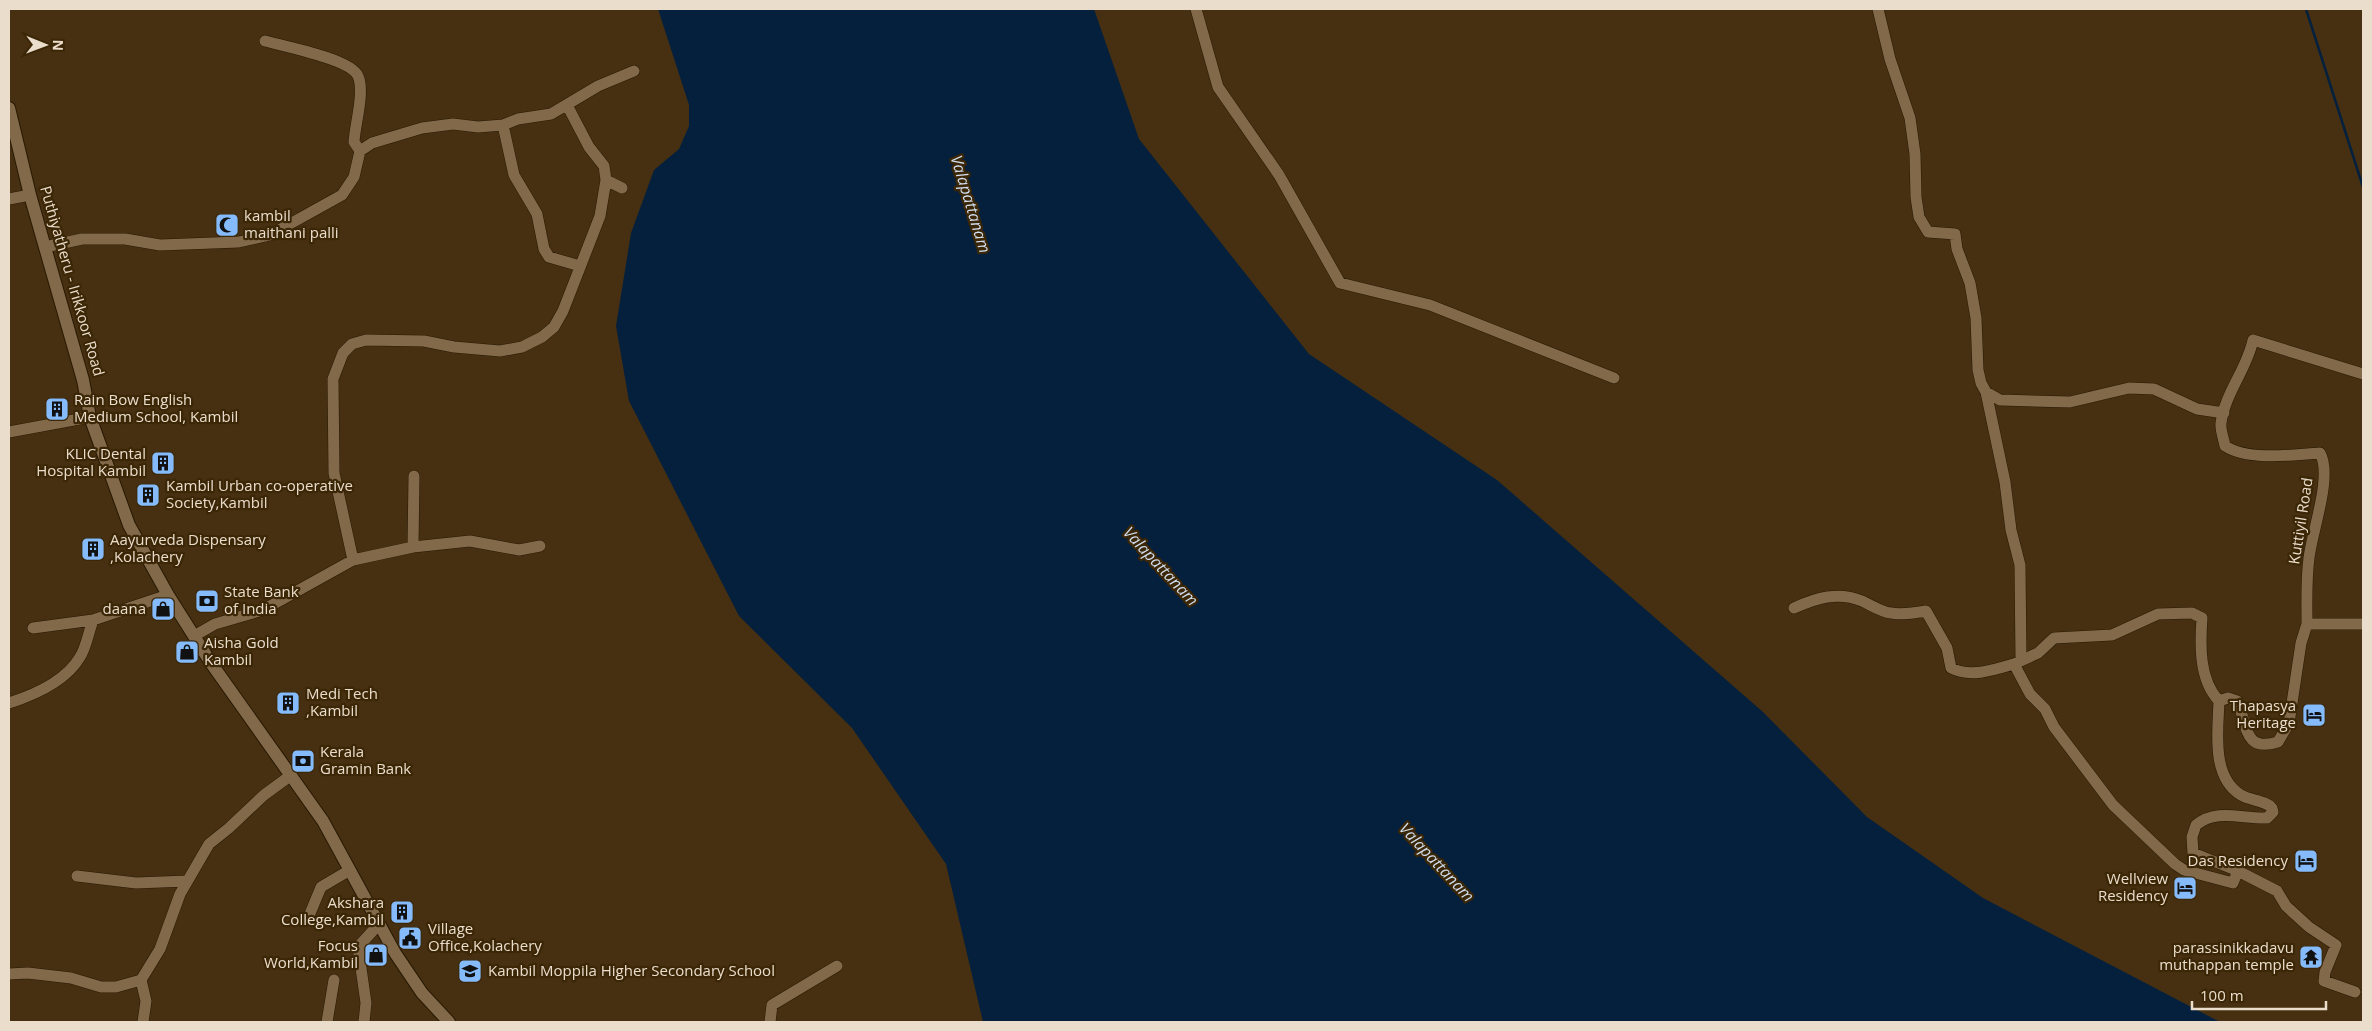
<svg xmlns="http://www.w3.org/2000/svg" width="2372" height="1031" viewBox="0 0 2372 1031" font-family="'Open Sans',sans-serif">
<rect width="100%" height="100%" fill="#463011"/>
<!-- water -->
<path fill="#05203d" d="M658,9H1094L1139,139L1309,354L1497,480L1763,712L1867,817L1983,898L2220,1022H983L946,864L852,728L739,616L629,401L616,326L631,233L654,170L679,149L689,126V105Z"/>
<g fill="none" stroke-linecap="round" stroke-linejoin="round">
<!-- stream -->
<path stroke="#05203d" stroke-width="2.5" d="M2306,9L2363,187"/>
<!-- minor casing -->
<g stroke="#281803" stroke-width="12">
<path id="minor" d="M1196,9L1218,87L1279,175L1340,283L1430,305L1614,378
M1878,9L1890,59L1910,118L1915,154L1916,197L1919,217L1928,232L1955,234L1957,249L1970,283L1976,318L1978,370L1981,383L1986,392L2000,400L2070,402L2129,388L2154,389L2197,409L2224,413
M265,41C283,46 351,59 358,76C365,92 355,124 354,142L360,151
M567,105L589,147L604,166L606,180L622,188
M503,125L514,175L537,214L544,249L549,257L580,266
M9,199L30,195
M45,247L82,239H125L160,245L239,242L270,235L342,195L354,177L360,151L372,143L422,128L453,124L478,127L503,125L518,119L551,114L598,86L634,71
M1986,392L2005,482L2011,530L2020,565L2021,660
M9,432L90,417
M413,547L414,476
M353,560L334,473L333,379L343,353L352,344L366,340L424,341L454,347L500,351L522,347L542,337L554,327L563,311L600,216L606,180
M1794,608C1816,598 1838,591 1862,601C1871,605 1881,612 1891,613C1903,615 1914,613 1926,611L1947,648L1951,668C1970,678 1994,670 2014,664L2030,694L2045,709L2054,727L2113,805L2175,864L2184,870L2233,883L2238,871
M2307,624C2307,602 2306,580 2309,558C2312,531 2333,476 2320,453C2293,455 2248,461 2225,446C2224,439 2220,430 2221,423C2225,393 2247,369 2253,340L2363,374
M33,628L93,620
M194,636L215,624L263,610L353,560L413,547L470,541L519,550L540,546
M2014,664L2038,653L2054,638L2112,635L2158,614L2192,613L2202,618C2200,645 2199,680 2219,701
M9,703C34,695 66,681 80,657C86,648 89,631 93,620L168,595
M77,876L136,883L187,881
M309,916L321,887L350,870
M9,974L28,973L71,978L101,987H116L141,980
M2355,992L2324,981L2325,972L2336,945L2309,927L2286,906L2277,891L2238,871L2193,853L2192,837L2196,825C2217,808 2241,819 2267,818L2273,812L2272,808C2265,800 2251,801 2241,795C2211,777 2218,731 2219,701L2228,698L2237,701C2248,723 2242,753 2278,742L2289,723L2301,643L2307,624H2363
M143,1022L146,1001L141,980L160,949L180,894L209,844L229,828L264,795L290,776
M327,1022L334,980
M364,1022L366,1003L358,947L379,924
M770,1022L772,1005L837,966"/>
</g>
<!-- secondary casing -->
<g stroke="#281803" stroke-width="14">
<path id="secondary" d="M9,108L30,195L83,380L90,417L129,525L168,595L211,663L323,821L395,953L422,993L449,1022"/>
</g>
<!-- minor -->
<use href="#minor" stroke="#81694a" stroke-width="11"/>
<!-- secondary -->
<use href="#secondary" stroke="#81694a" stroke-width="12"/>
</g>
<!-- icons -->
<defs>
<g id="mosque-square" transform="scale(1.25)"><rect x="-9" y="-9" width="18" height="18" rx="4" fill="#85bbfb" stroke="#3b2606"/><path d="M3.5-4.9A6 6 0 1 0 3.5 4.9A5 5 0 1 1 3.5-4.9Z" fill="#111"/></g>
<g id="building-square" transform="scale(1.25)"><rect x="-9" y="-9" width="18" height="18" rx="4" fill="#85bbfb" stroke="#3b2606"/><path d="M-4-6H4V6H1V3H-1V6H-4ZM-2.5-4.3h1.7v1.8h-1.7ZM.8-4.3h1.7v1.8H.8ZM-2.5-1h1.7V.8h-1.7ZM.8-1h1.7V.8H.8Z" fill="#111"/></g>
<g id="bank-square" transform="scale(1.25)"><rect x="-9" y="-9" width="18" height="18" rx="4" fill="#85bbfb" stroke="#3b2606"/><path d="M-6-4H6V4H-6ZM0-2.3a2.3 2.3 0 1 0 0 4.6a2.3 2.3 0 1 0 0-4.6Z" fill="#111"/></g>
<g id="shop-square" transform="scale(1.25)"><rect x="-9" y="-9" width="18" height="18" rx="4" fill="#85bbfb" stroke="#3b2606"/><path d="M-5-2.5h2.3a2.7 3.5 0 0 1 5.4 0H5L5.5 6h-11ZM-1.5-2.5h3a1.5 2.3 0 0 0-3 0Z" fill="#111"/></g>
<g id="hotel-square" transform="scale(1.25)"><rect x="-9" y="-9" width="18" height="18" rx="4" fill="#85bbfb" stroke="#3b2606"/><path d="M-6-4.5h1.5V1H6V5H4.5V3h-9V5H-6ZM-4 0a1.8 1.8 0 1 1 3.6 0ZM.5 0V-2.5h3Q6-2.5 6 0Z" fill="#111"/></g>
<g id="civic-square" transform="scale(1.25)"><rect x="-9" y="-9" width="18" height="18" rx="4" fill="#85bbfb" stroke="#3b2606"/><path d="M-.6-6.5H3V-4.5H.6V-3L4-1V1h2V6H-6V1h2V-1L-.6-3ZM-1.2 2.5V6h2.4V2.5Z" fill="#111"/></g>
<g id="temple-square" transform="scale(1.25)"><rect x="-9" y="-9" width="18" height="18" rx="4" fill="#85bbfb" stroke="#3b2606"/><path d="M0-6L5-2H3V0L6.5 2.5H4V6H1.5V3h-3V6H-4V2.5H-6.5L-3 0V-2H-5Z" fill="#111"/></g>
<g id="school-square" transform="scale(1.25)"><rect x="-9" y="-9" width="18" height="18" rx="4" fill="#85bbfb" stroke="#3b2606"/><path d="M0-5L7-2L0 1L-7-2ZM-4 1L0 2.5L4 1V4Q0 6-4 4Z" fill="#111"/></g>
</defs>
<g fill-rule="evenodd">
<use href="#mosque-square" x="227" y="225"/>
<use href="#building-square" x="57" y="409"/>
<use href="#building-square" x="163" y="463"/>
<use href="#building-square" x="148" y="495"/>
<use href="#building-square" x="93" y="549"/>
<use href="#bank-square" x="207" y="601"/>
<use href="#shop-square" x="163" y="609"/>
<use href="#shop-square" x="187" y="652"/>
<use href="#building-square" x="288" y="703"/>
<use href="#hotel-square" x="2314" y="715"/>
<use href="#bank-square" x="303" y="761"/>
<use href="#hotel-square" x="2306" y="861"/>
<use href="#hotel-square" x="2185" y="888"/>
<use href="#building-square" x="402" y="912"/>
<use href="#civic-square" x="410" y="938"/>
<use href="#shop-square" x="376" y="955"/>
<use href="#temple-square" x="2311" y="957"/>
<use href="#school-square" x="470" y="971"/>
</g>
<g text-anchor="middle" stroke-width="4.5" stroke-linejoin="round" paint-order="stroke">
<!-- poi labels -->
<g font-size="15" fill="#ebddcc" stroke="#3b2606" text-anchor="start">
<text x="244" y="221">kambil<tspan x="244" dy="17">maithani palli</tspan></text>
<text x="74" y="405">Rain Bow English<tspan x="74" dy="17">Medium School, Kambil</tspan></text>
<text x="146" y="459" text-anchor="end">KLIC Dental<tspan x="146" dy="17">Hospital Kambil</tspan></text>
<text x="166" y="491">Kambil Urban co-operative<tspan x="166" dy="17">Society,Kambil</tspan></text>
<text x="110" y="545">Aayurveda Dispensary<tspan x="110" dy="17">,Kolachery</tspan></text>
<text x="224" y="597">State Bank<tspan x="224" dy="17">of India</tspan></text>
<text x="146" y="614" text-anchor="end">daana</text>
<text x="204" y="648">Aisha Gold<tspan x="204" dy="17">Kambil</tspan></text>
<text x="306" y="699">Medi Tech<tspan x="306" dy="17">,Kambil</tspan></text>
<text x="2296" y="711" text-anchor="end">Thapasya<tspan x="2296" dy="17">Heritage</tspan></text>
<text x="320" y="757">Kerala<tspan x="320" dy="17">Gramin Bank</tspan></text>
<text x="2288" y="866" text-anchor="end">Das Residency</text>
<text x="2168" y="884" text-anchor="end">Wellview<tspan x="2168" dy="17">Residency</tspan></text>
<text x="384" y="908" text-anchor="end">Akshara<tspan x="384" dy="17">College,Kambil</tspan></text>
<text x="428" y="934">Village<tspan x="428" dy="17">Office,Kolachery</tspan></text>
<text x="358" y="951" text-anchor="end">Focus<tspan x="358" dy="17">World,Kambil</tspan></text>
<text x="2294" y="953" text-anchor="end">parassinikkadavu<tspan x="2294" dy="17">muthappan temple</tspan></text>
<text x="488" y="976">Kambil Moppila Higher Secondary School</text>
</g>
<!-- street labels -->
<g font-size="15" fill="#ebddcc" stroke="#3b2606">
<text transform="translate(72 281) rotate(74)" y="5">Puthiyatheru - Irikkoor Road</text>
<text transform="translate(2301 521) rotate(-81)" y="5">Kuttiyil Road</text>
</g>
<!-- water labels -->
<g font-size="16" font-style="italic" fill="#d0deef" stroke="#3b2606">
<text transform="translate(971 204) rotate(73)" y="6">Valapattanam</text>
<text transform="translate(1161 566) rotate(47)" y="6">Valapattanam</text>
<text transform="translate(1437 862) rotate(47)" y="6">Valapattanam</text>
</g>
</g>
<!-- border -->
<rect width="2372" height="1031" fill="none" stroke="#ebddcc" stroke-width="20"/>
<!-- north arrow -->
<g transform="translate(45 45) rotate(91)" stroke="#3b2606" stroke-width="4" paint-order="stroke">
<path d="M0-4L9 19L0 12L-9 19Z" fill="#ebddcc"/>
<text y="-8" font-size="14" font-weight="bold" text-anchor="middle" fill="#ebddcc">N</text>
</g>
<!-- scale -->
<path d="M2192 1001v8h134v-8" fill="none" stroke="#ebddcc" stroke-width="2.5"/>
<text x="2200" y="1001" font-size="15" fill="#ebddcc" stroke="#3b2606" stroke-width="4" paint-order="stroke">100 m</text>
</svg>
